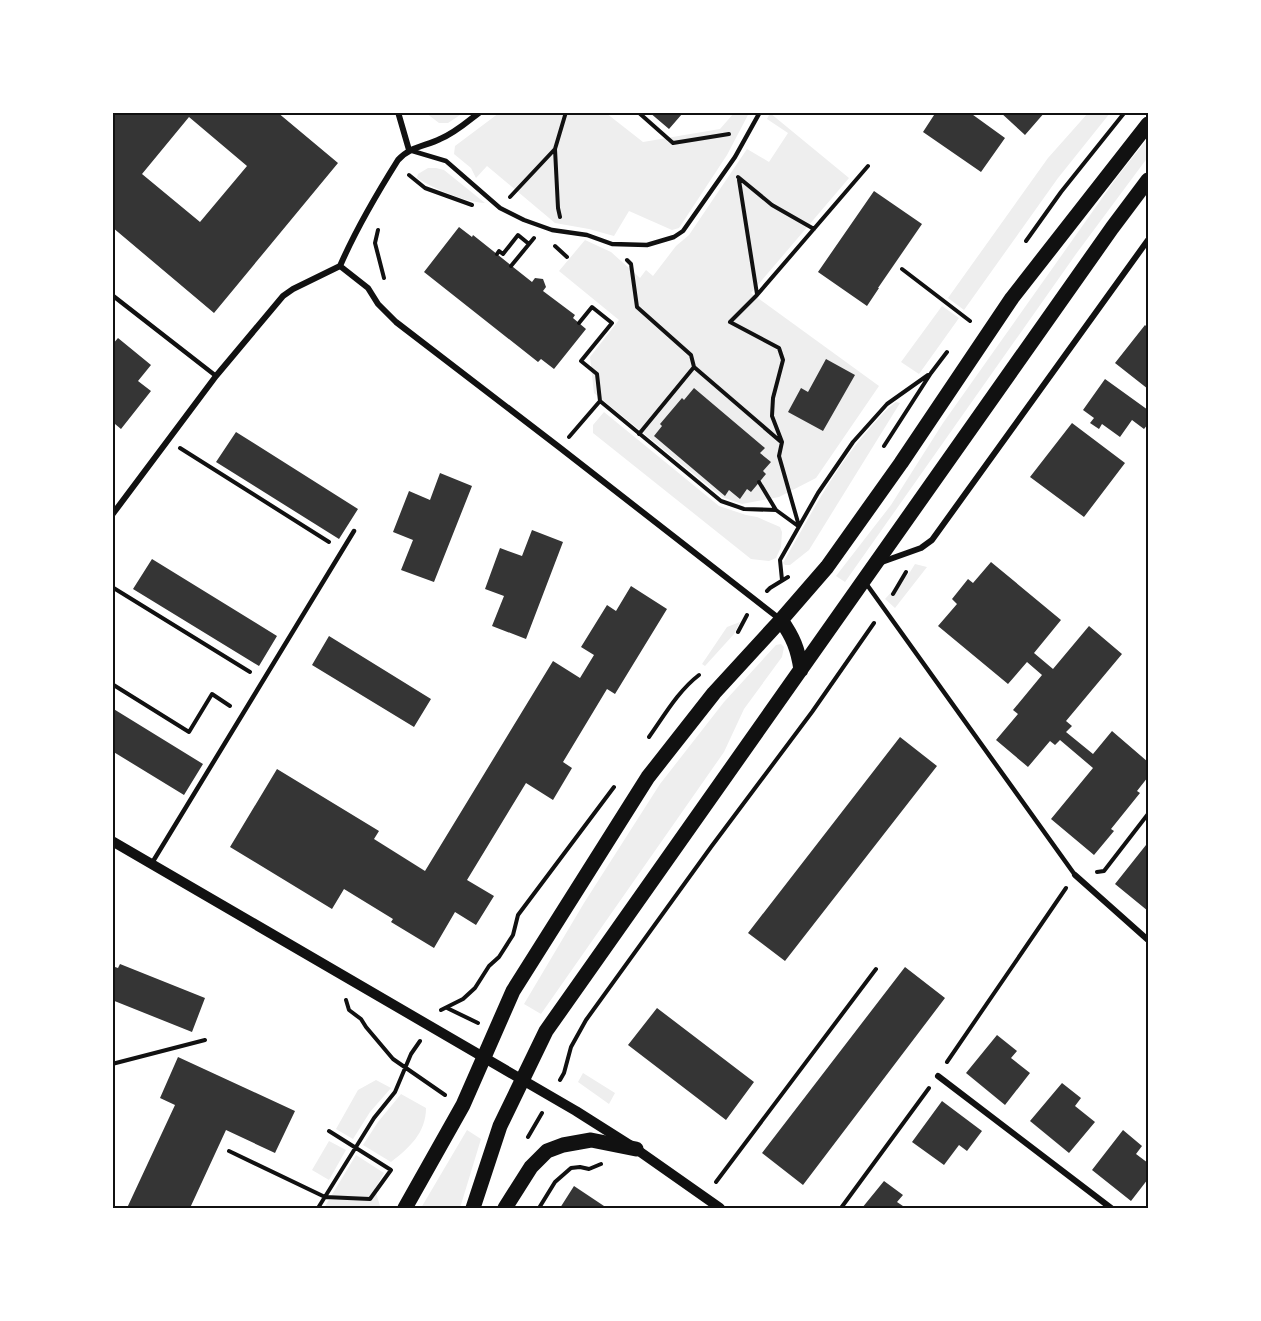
<svg xmlns="http://www.w3.org/2000/svg" width="1261" height="1321" viewBox="0 0 1261 1321" font-family="Jost,sans-serif">
<rect width="100%" height="100%" fill="#fff"/>
<!-- green -->
<path fill="#eee" d="M426,113H463L448,123H439Z
M499,113H606L643,142L720,129L734,113H749L727,155L679,228L672,230L629,211L614,236L589,229L555,223L487,166L476,178L471,168L454,154L455,146Z
M770,113L849,178L751,293L879,386L816,478L779,497L742,504L722,497L594,393L590,357L619,320L559,271L585,240L611,252L640,278L646,270L653,276L676,246L689,235L747,149L769,162L788,133L767,119Z
M1088,113H1110L1058,178L964,310L948,298L1048,158Z
M1148,138V157L1076,254L845,582L836,576L891,505L943,423L1117,177Z
M428,168H436L444,170L485,203C464,202 435,189 417,178L418,174Z
M942,306L959,318L919,374L901,362Z
M896,402L900,403L809,550L790,565H785L783,563C810,516 834,468 870,428C878,419 886,409 896,402Z
M604,412L719,506L746,515L757,517L780,527L782,532L781,547L776,558L769,561L751,559L593,433V425Z
M915,564L927,567L895,608L885,599L910,572Z
M740,622L734,634L705,666L702,664L727,627Z
M781,644L784,647L782,657L744,709L724,752L541,1014L524,1004L584,903L660,784L724,702L776,645Z
M583,1073L615,1093L609,1104L578,1082Z
M376,1080L391,1088L370,1112L353,1139L336,1129L358,1090Z
M401,1094L426,1108C426,1133 409,1148 391,1162L363,1145L378,1122Z
M467,1130L481,1139L460,1208H421Z
M329,1141L346,1150L329,1180L312,1170Z
M356,1155L384,1173L375,1189L380,1206L379,1208H324Z"/>
<!-- building -->
<path fill="#353535" fill-rule="evenodd" d="M112,112H277L338,163L214,313L112,227ZM189,117L247,166L200,222L142,174Z
M649,112H680L682,114L669,129Z
M936,112H969L1005,138L981,172L923,132Z
M1000,112H1045L1025,135Z
M874,191L922,224L878,288H879L867,306L818,272Z
M459,227L472,237L473,235L532,282L535,278L543,279L546,287L543,291L575,315L573,318L586,329L554,369L541,359L538,362L424,272Z
M1145,325L1148,328V389L1115,363Z
M118,338L151,365L138,381L151,391L121,429L115,424L112,427V345Z
M826,359L855,375L823,431L788,412L801,388L808,392Z
M1105,379L1148,410V424L1144,429L1132,420L1120,437L1102,424L1099,429L1090,423L1094,418L1083,410Z
M694,388L765,448L760,453L771,462L763,471L766,474L751,492L747,489L740,499L729,490L725,496L654,436L662,426L660,424L682,398L684,400Z
M1072,423L1125,463L1084,517L1030,477Z
M236,432L358,509L339,539L216,462Z
M440,473L472,486L434,582L401,570L413,540L393,532L409,491L430,500Z
M532,530L563,542L526,639L492,626L504,596L485,589L500,548L522,556Z
M152,559L277,636L259,666L133,589Z
M991,562L1061,620L1034,653L1053,669L1089,626L1122,654L1066,721L1072,726L1066,732L1093,754L1112,731L1148,762V777L1137,791L1140,793L1111,829L1114,831L1094,855L1051,819L1093,768L1060,740L1055,745L1050,741L1028,767L996,740L1018,714L1013,710L1042,675L1027,662L1008,684L938,626L957,604L952,599L968,579L973,583Z
M631,586L667,609L615,694L607,689L563,762L572,768L553,800L526,783L467,880L494,896L476,925L455,912L434,948L391,922L393,919L344,889L332,909L230,847L277,769L379,831L374,839L425,871L553,661L580,678L594,655L581,647L607,605L616,611Z
M329,636L431,699L414,727L312,665Z
M112,708L203,764L184,795L112,751Z
M900,737L937,766L785,961L748,933Z
M1146,845L1148,847V911L1115,884Z
M120,964L205,998L192,1032L112,1000V966L118,968Z
M905,967L945,998L803,1185L762,1153Z
M657,1008L754,1082L726,1120L628,1045Z
M997,1035L1017,1051L1011,1058L1030,1073L1005,1105L966,1073Z
M178,1057L295,1111L275,1153L226,1130L190,1208H127L175,1105L160,1098Z
M1062,1083L1081,1098L1075,1106L1095,1122L1069,1153L1030,1121Z
M942,1101L982,1131L967,1151L959,1145L944,1165L912,1142Z
M1123,1130L1142,1146L1136,1154L1148,1163V1179L1131,1201L1092,1170Z
M884,1181L903,1195L897,1202L906,1208H862Z
M574,1186L607,1208H560Z"/>
<g fill="none" stroke-linecap="round" stroke-linejoin="round">
<!-- path -->
<path stroke="#111" stroke-width="4" d="M638,112L673,143L729,134
M409,175L425,188L472,205
M738,177L772,205L814,229
M739,180L757,294
M510,197L555,149
M560,217L558,208L555,149L566,112
M378,230L375,243L384,278
M1026,241L1061,192L1125,112
M555,246L567,257
M497,254L499,251L503,254L518,235L529,244
M627,260L631,264L637,307L691,355L694,367L780,441
M511,266L534,238
M902,269L970,321
M579,323L592,307L612,323L581,361L597,374L600,401
M639,434L694,367
M569,437L600,401L721,501L744,509L776,510
M884,446L931,373L947,352
M180,448L329,542
M759,482L776,510L798,526
M799,526L779,456L782,442L772,416L773,398L783,360L779,348L730,322L757,295L868,166
M782,580L780,560L818,493L853,442L887,404L928,375
M112,587L250,672
M767,591L770,588L788,577
M893,594L906,572
M738,632L747,615
M112,684L189,732L212,694L230,706
M649,737C664,716 678,691 699,675
M1097,872L1104,871L1148,814
M346,1000L349,1010L361,1019L366,1027L393,1059L445,1095
M447,1008L478,1023
M441,1010L463,999L475,988L489,966L499,957L513,935L518,915L614,787
M947,1062L1066,888
M112,1064L205,1040
M560,1080L564,1073L571,1047L586,1020L711,847L812,712L874,623
M528,1137L542,1113
M229,1151L325,1197L370,1199L391,1170L329,1131
M716,1182L876,969
M318,1208L374,1118L395,1092L411,1054L420,1041
M539,1208L555,1182L571,1168L580,1167L589,1169L601,1164
M841,1208L929,1088"/>
<!-- service -->
<path stroke="#111" stroke-width="4.5" d="M409,150L446,161L500,208L524,220L552,230L587,235L612,244L647,245L674,237L683,231L735,157L760,112
M112,295L216,376
M865,582L1075,875
M152,863L354,531"/>
<!-- minor -->
<path stroke="#111" stroke-width="6" d="M398,112L409,150
M340,266L368,288L378,304L396,322L559,447L781,620
M340,266C356,229 376,195 398,160C409,147 426,146 440,139C455,133 467,122 480,112
M112,515L216,376L283,296L293,289L340,266
M879,563L921,548L932,540L1148,240
M1075,875L1148,940
M938,1076L1111,1208"/>
<!-- tertiary -->
<path stroke="#111" stroke-width="10" d="M112,841L576,1111L636,1149L720,1208"/>
<!-- primary -->
<path stroke="#111" stroke-width="15" d="M781,620C793,637 798,649 801,670
M405,1208L463,1105L513,991L648,777L714,693L781,620L827,567L901,463L1012,298L1148,124
M473,1208L500,1126L546,1031L1112,228L1148,180
M505,1208L531,1167L547,1151L563,1145L591,1140L636,1149"/>
</g>
<!-- border -->
<rect width="1261" height="1321" fill="none" stroke="#ffffff" stroke-width="228"/>
<rect x="114" y="114" width="1033" height="1093" fill="none" stroke="#111" stroke-width="2"/>
</svg>
